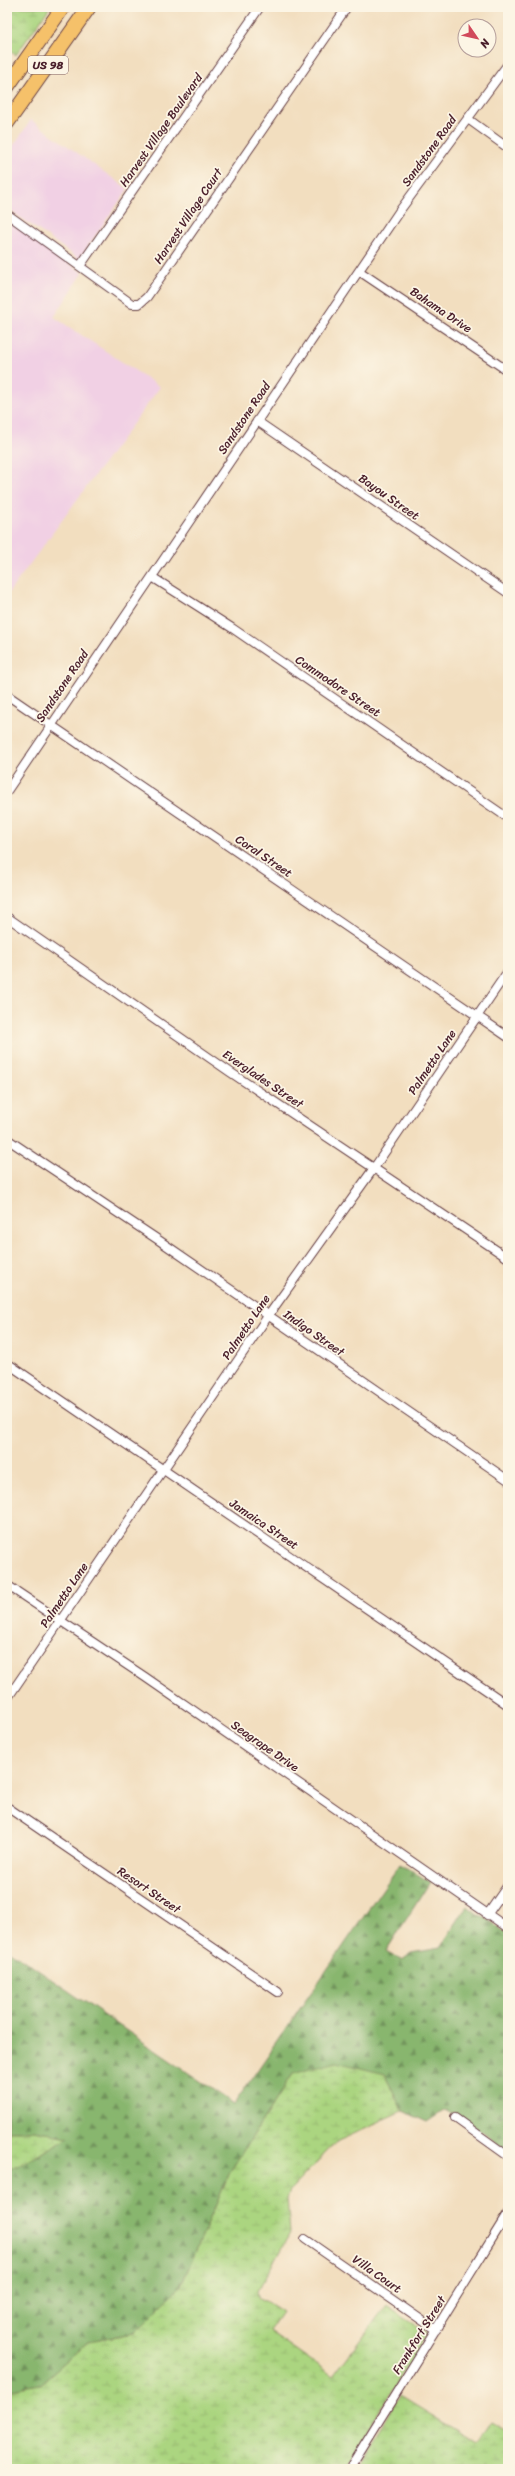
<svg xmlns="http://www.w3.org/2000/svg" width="515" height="2476" viewBox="0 0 515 2476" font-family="Sriracha,sans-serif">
<defs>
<pattern id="forest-firs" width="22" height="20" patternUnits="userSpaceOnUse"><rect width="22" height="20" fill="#88b66e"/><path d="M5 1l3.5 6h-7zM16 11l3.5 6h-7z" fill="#71935b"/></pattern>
<pattern id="wetland-marsh" width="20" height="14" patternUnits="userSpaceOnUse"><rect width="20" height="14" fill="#abd580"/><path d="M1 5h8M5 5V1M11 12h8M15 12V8" fill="none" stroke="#95b66f"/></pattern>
</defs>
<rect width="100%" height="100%" fill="#fcf5e5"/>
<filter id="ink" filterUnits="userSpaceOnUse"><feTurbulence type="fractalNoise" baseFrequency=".025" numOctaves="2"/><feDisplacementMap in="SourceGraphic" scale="8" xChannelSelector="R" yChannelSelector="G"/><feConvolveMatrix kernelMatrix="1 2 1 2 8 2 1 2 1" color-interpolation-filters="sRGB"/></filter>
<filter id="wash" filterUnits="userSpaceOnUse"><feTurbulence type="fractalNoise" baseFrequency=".012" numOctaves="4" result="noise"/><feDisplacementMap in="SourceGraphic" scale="16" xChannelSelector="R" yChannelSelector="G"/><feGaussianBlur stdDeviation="0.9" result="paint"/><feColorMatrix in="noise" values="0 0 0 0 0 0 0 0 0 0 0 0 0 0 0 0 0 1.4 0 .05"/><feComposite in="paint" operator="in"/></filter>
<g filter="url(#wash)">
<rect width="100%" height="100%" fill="#f2debf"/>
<!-- built -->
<path fill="#f1d0e4" d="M31,120L128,189L79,259L7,208V155Z
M7,219L83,273L54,317L160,387L7,595Z"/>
<!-- forest -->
<path fill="url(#forest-firs)" stroke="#696a4c" d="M400,1864L430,1882L386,1951L402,1960L412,1953L440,1948L467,1906L508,1934V2151L454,2112L452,2114L445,2110L427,2122L403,2111L384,2074H293L231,2170L181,2286L134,2333L89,2341L40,2384L7,2390V2169L20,2165L68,2137L33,2131H7V1949L234,2104Z"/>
<!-- wetland -->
<path fill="url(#wetland-marsh)" stroke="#7a7a56" d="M7,7H50L16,55L7,48Z
M337,2062L384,2074L403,2111L338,2140L290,2190L287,2198L290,2233L258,2290L259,2297L282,2312L269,2331L333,2376L386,2306L428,2333L343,2469H7V2390L40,2384L89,2341L134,2333L181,2286L231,2170L293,2074Z
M7,2131H33L69,2137L20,2165L7,2169Z
M400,2396L477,2443L491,2422L508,2432V2469H355Z"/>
</g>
<g filter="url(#ink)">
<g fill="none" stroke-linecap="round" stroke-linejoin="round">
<!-- street casing -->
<g stroke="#633c41" stroke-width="10">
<path id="street" d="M468,119L508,148
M7,214L132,304H139L147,297L347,7
M80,266L260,7
M359,271L508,371
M257,421L508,593
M152,577L232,628L508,818
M7,695L508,1037
M7,791L398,213L508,64
M7,917L230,1072L508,1258
M7,1139L160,1241L508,1480
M7,1363L508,1705
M7,1585L145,1677L508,1928
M7,1699L268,1316L374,1168L508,971
M7,1807L278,1992
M487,1915L508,1885
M455,2118L508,2156
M305,2239L436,2330
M349,2469L508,2213"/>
</g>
<!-- highway casing -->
<g stroke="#633c41" stroke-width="16">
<path id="highway" d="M7,87L63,7
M7,123L89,7"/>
</g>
<!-- street -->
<use href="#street" stroke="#fff" stroke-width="8"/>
<!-- highway -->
<use href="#highway" stroke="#f5c16b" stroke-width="14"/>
</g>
</g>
<g text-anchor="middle" stroke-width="3.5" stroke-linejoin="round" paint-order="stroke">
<!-- shield labels -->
<rect fill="#fcf5e5" stroke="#7f5f63" stroke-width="1" x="28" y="56" width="40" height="18" rx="3"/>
<g font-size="11" font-weight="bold" fill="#4a1f2b">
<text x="48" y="69">US 98</text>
</g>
<!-- street labels -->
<g font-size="12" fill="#4a1f2b" stroke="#fcf5e5">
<text transform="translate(161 130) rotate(-55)" y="4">Harvest Village Boulevard</text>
<text transform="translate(429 151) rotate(-54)" y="4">Sandstone Road</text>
<text transform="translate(188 216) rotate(-56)" y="4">Harvest Village Court</text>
<text transform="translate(441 310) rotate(34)" y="4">Bahama Drive</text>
<text transform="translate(244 418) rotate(-56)" y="4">Sandstone Road</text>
<text transform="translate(389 497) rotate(35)" y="4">Bayou Street</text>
<text transform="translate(62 686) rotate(-56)" y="4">Sandstone Road</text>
<text transform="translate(338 686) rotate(34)" y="4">Commodore Street</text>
<text transform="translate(264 856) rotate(34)" y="4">Coral Street</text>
<text transform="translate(432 1062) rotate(-56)" y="4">Palmetto Lane</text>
<text transform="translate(263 1079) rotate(34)" y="4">Everglades Street</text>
<text transform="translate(246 1327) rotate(-56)" y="4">Palmetto Lane</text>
<text transform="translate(314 1333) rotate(35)" y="4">Indigo Street</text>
<text transform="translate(264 1524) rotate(34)" y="4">Jamaica Street</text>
<text transform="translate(64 1595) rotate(-56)" y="4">Palmetto Lane</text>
<text transform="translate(265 1746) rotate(35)" y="4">Seagrape Drive</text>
<text transform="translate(149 1890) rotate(34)" y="4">Resort Street</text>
<text transform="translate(377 2274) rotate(35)" y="4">Villa Court</text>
<text transform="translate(419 2335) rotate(-58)" y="4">Frankfort Street</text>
</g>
</g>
<!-- margin -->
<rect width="515" height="2476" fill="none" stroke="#fcf5e5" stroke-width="24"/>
<!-- north arrow -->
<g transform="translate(477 38) rotate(124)"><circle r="19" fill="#fcf5e5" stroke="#b59f9b"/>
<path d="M0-3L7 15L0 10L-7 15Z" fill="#d1495b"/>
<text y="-6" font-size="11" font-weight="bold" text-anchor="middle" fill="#4a1f2b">N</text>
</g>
</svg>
